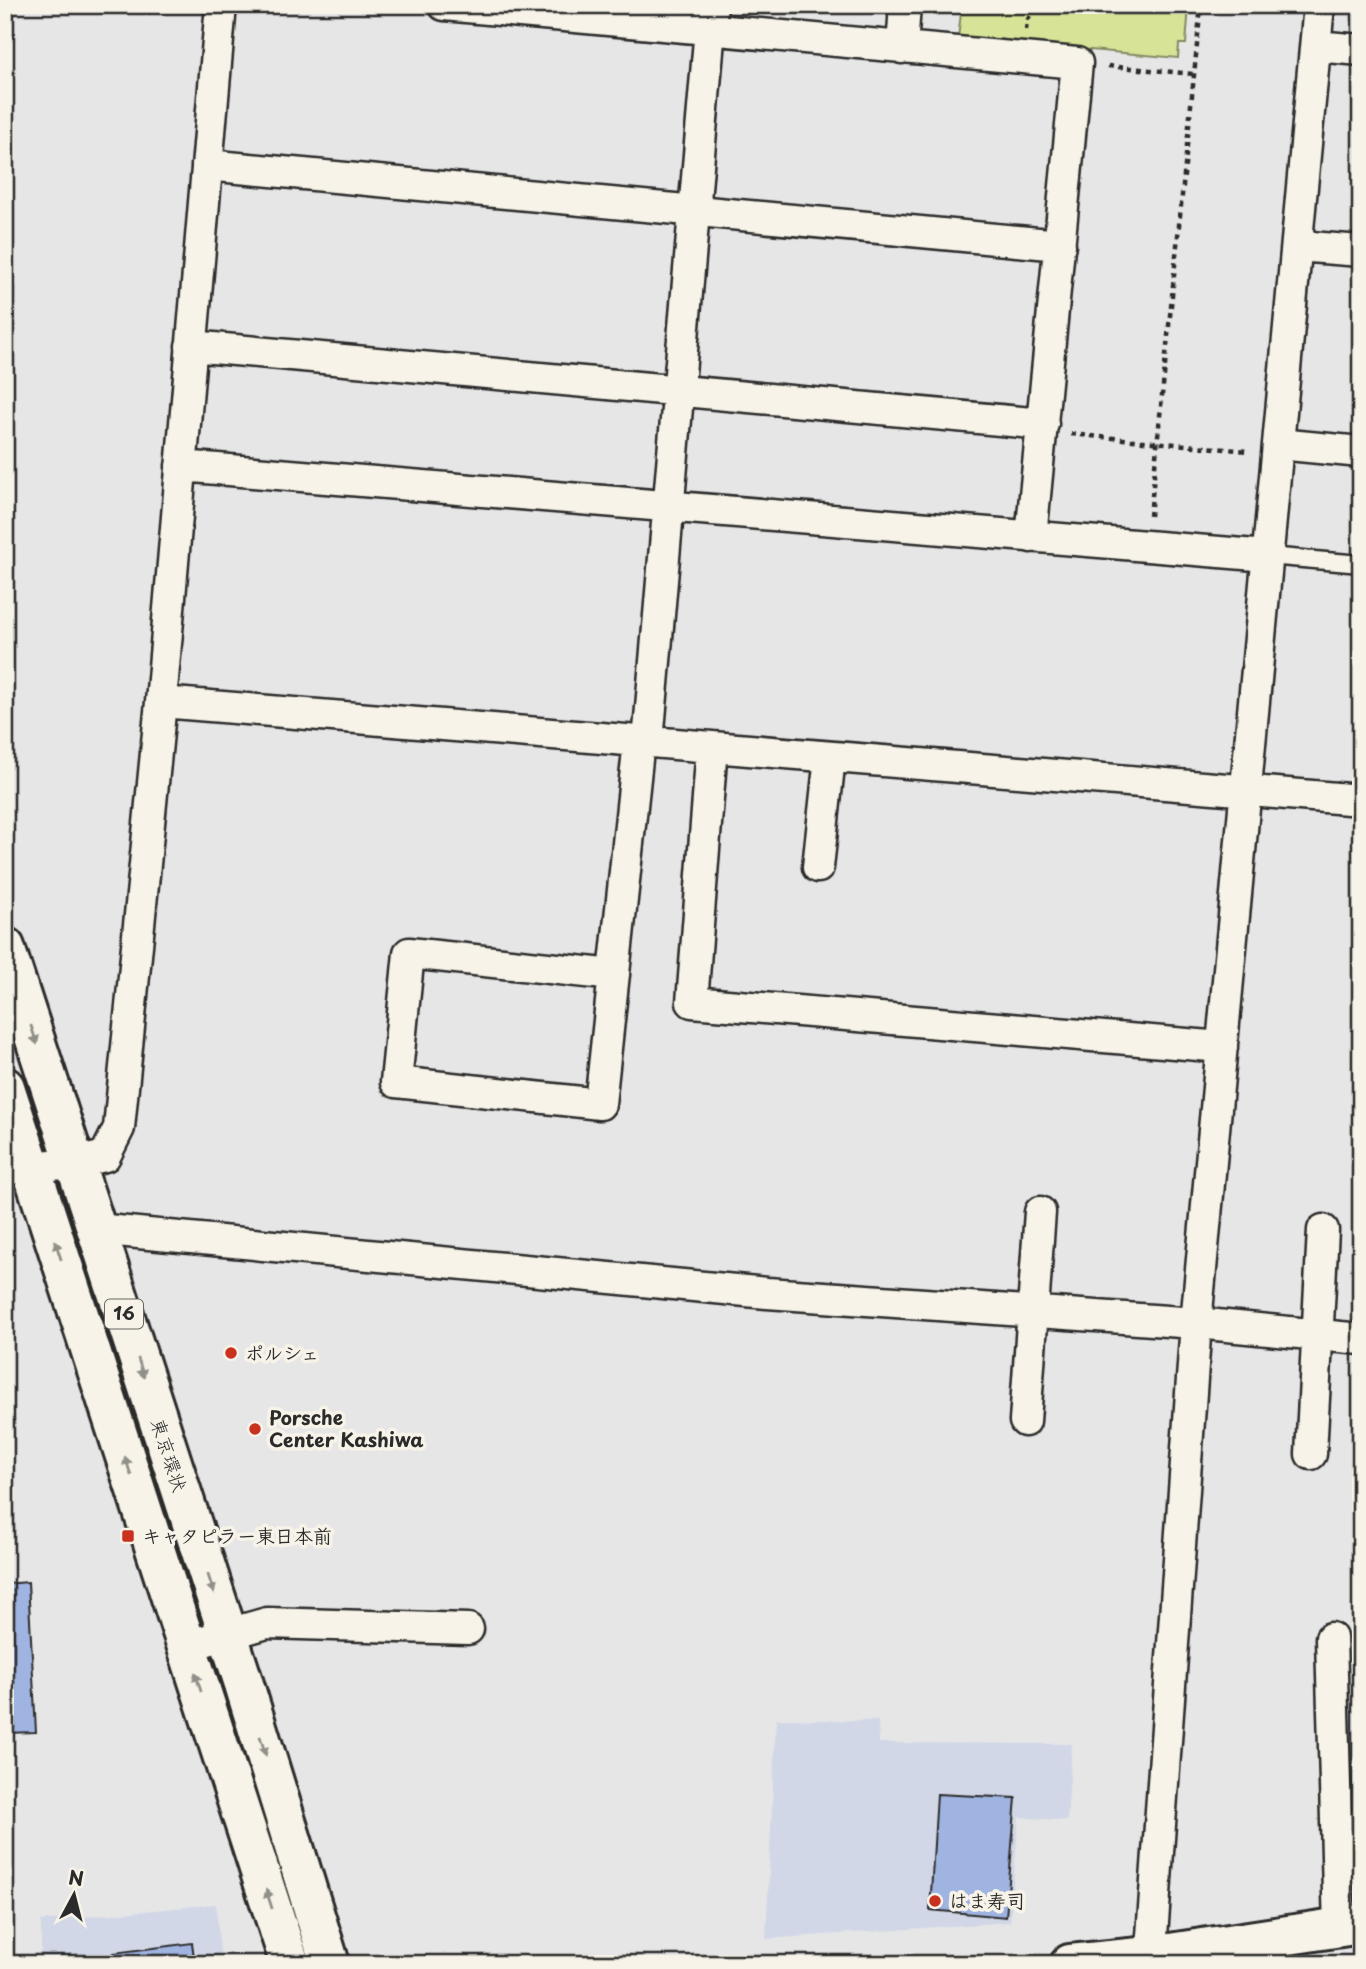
<svg xmlns="http://www.w3.org/2000/svg" width="1366" height="1969" viewBox="0 0 1366 1969" font-family="'Playpen Sans','Klee One',sans-serif">
<rect width="100%" height="100%" fill="#e6e6e7"/>
<filter id="ink" filterUnits="userSpaceOnUse"><feTurbulence type="fractalNoise" baseFrequency=".0143" numOctaves="2"/><feDisplacementMap in="SourceGraphic" scale="14" xChannelSelector="R" yChannelSelector="G"/><feConvolveMatrix kernelMatrix="1 2 1 2 8 2 1 2 1" color-interpolation-filters="sRGB"/></filter>
<g filter="url(#ink)">
<!-- built -->
<path fill="#d1d7e6" d="M776,1719L878,1721L879,1743L1072,1744L1067,1821L1019,1817L1010,1922L766,1939Z
M216,1904L221,1964H41V1921Z"/>
<!-- green -->
<path fill="#d7e497" stroke="#818861" stroke-width="2" d="M962,5H1189L1186,44H1179L1178,58L958,38Z"/>
<!-- building -->
<path fill="#a0b4e2" stroke="#2b2b2b" stroke-width="2" d="M28,1582L36,1732L5,1733V1584Z
M937,1794L1016,1798L1006,1917L930,1910Z
M192,1943L195,1964H114L113,1953Z"/>
<g fill="none" stroke-linecap="round" stroke-linejoin="round">
<!-- lane casing -->
<g stroke="#2b2b2b" stroke-width="21">
<path id="lane" d="M1268,556L1361,564"/>
</g>
<!-- street casing -->
<g stroke="#2b2b2b" stroke-width="35">
<path id="street" d="M444,5L1077,63L1031,537
M1316,46L1361,50
M902,48L905,5
M207,165L1060,245
M1297,246L1361,251
M191,346L1043,424
M1278,444L1361,452
M181,466L1268,556
M161,702L1361,800
M648,742L712,5
M712,747L692,1002L1222,1047
M818,867L830,757
M614,975L409,953L396,1082L600,1104L639,741
M5,1169L75,1163L105,1156L119,1128L161,702L221,5
M96,1229L767,1293L1196,1323L1361,1339
M1025,1421L1040,1212
M1311,1454L1323,1230
M1331,1638L1339,1929
M186,1646L267,1623L468,1629
M1150,1964L1196,1323L1319,5"/>
</g>
<!-- secondary casing -->
<g stroke="#2b2b2b" stroke-width="44">
<path id="secondary" d="M1070,1964L1150,1956L1361,1924"/>
</g>
<!-- highway casing -->
<g stroke="#2b2b2b" stroke-width="44">
<path id="highway" d="M5,947L243,1681L330,1964
M5,1087L290,1964"/>
</g>
<!-- path -->
<path stroke="#2b2b2b" stroke-width="4.5" stroke-dasharray="5 5" stroke-linecap="butt" d="M1026,30L1027,21L1036,5
M1108,66L1194,74
M1071,434L1247,451
M1150,516L1201,5"/>
<!-- lane -->
<use href="#lane" stroke="#f7f3e8" stroke-width="16"/>
<!-- street -->
<use href="#street" stroke="#f7f3e8" stroke-width="30"/>
<!-- secondary -->
<use href="#secondary" stroke="#f7f3e8" stroke-width="38"/>
<!-- highway -->
<use href="#highway" stroke="#f7f3e8" stroke-width="38"/>
</g>
<!-- one-way arrows -->
<defs><path id="oneway-solid" d="M-6-.8H1V-3.2L6.5 0L1 3.2V.8H-6Z" transform="scale(1.75)"/></defs>
<g fill="#918f8a">
<use href="#oneway-solid" transform="translate(34 1035) rotate(72)"/>
<use href="#oneway-solid" transform="translate(58 1250) rotate(-108)"/>
<use href="#oneway-solid" transform="translate(141 1368) rotate(72)"/>
<use href="#oneway-solid" transform="translate(128 1466) rotate(-108)"/>
<use href="#oneway-solid" transform="translate(211 1584) rotate(72)"/>
<use href="#oneway-solid" transform="translate(198 1682) rotate(-108)"/>
<use href="#oneway-solid" transform="translate(263 1746) rotate(73)"/>
<use href="#oneway-solid" transform="translate(269 1899) rotate(-108)"/>
</g>
</g>
<!-- markers -->
<g fill="#c8321e" stroke="#f7f3e8" stroke-width="2.5">
<circle cx="231" cy="1353" r="7"/>
<circle cx="255" cy="1429" r="7"/>
<rect x="121" y="1529" width="14" height="14" rx="3.5"/>
<circle cx="935" cy="1901" r="7"/>
</g>
<g text-anchor="middle" stroke-width="7" stroke-linejoin="round" paint-order="stroke">
<!-- shield labels -->
<rect fill="#f7f3e8" stroke="#686764" stroke-width="2" x="105" y="1299.5" width="38" height="29" rx="5"/>
<g font-size="18" font-weight="bold" fill="#2b2b2b">
<text x="124" y="1320">16</text>
</g>
<!-- poi labels -->
<g font-size="19" font-weight="bold" fill="#2b2b2b" stroke="#f7f3e8" text-anchor="start">
<text x="245" y="1360">ポルシェ</text>
<text x="269" y="1425">Porsche<tspan x="269" dy="22">Center Kashiwa</tspan></text>
<text x="142" y="1543">キャタピラー東日本前</text>
<text x="949" y="1908">はま寿司</text>
</g>
<!-- street labels -->
<g font-size="19" fill="#2b2b2b" stroke="#f7f3e8">
<text transform="translate(169 1455) rotate(72)" y="7">東京環状</text>
</g>
</g>
<!-- margin -->
<rect width="1366" height="1969" fill="none" stroke="#f7f3e8" stroke-width="28"/>
<rect x="14" y="14" width="1338" height="1941" fill="none" stroke="#2b2b2b" stroke-width="2.5" filter="url(#ink)"/>
<!-- north arrow -->
<g transform="translate(74 1895) rotate(7)" stroke="#f7f3e8" stroke-width="5" paint-order="stroke">
<path d="M0-5L12 26L0 18L-12 26Z" fill="#2b2b2b"/>
<text y="-10" font-size="19" font-weight="bold" text-anchor="middle" fill="#2b2b2b">N</text>
</g>
</svg>
